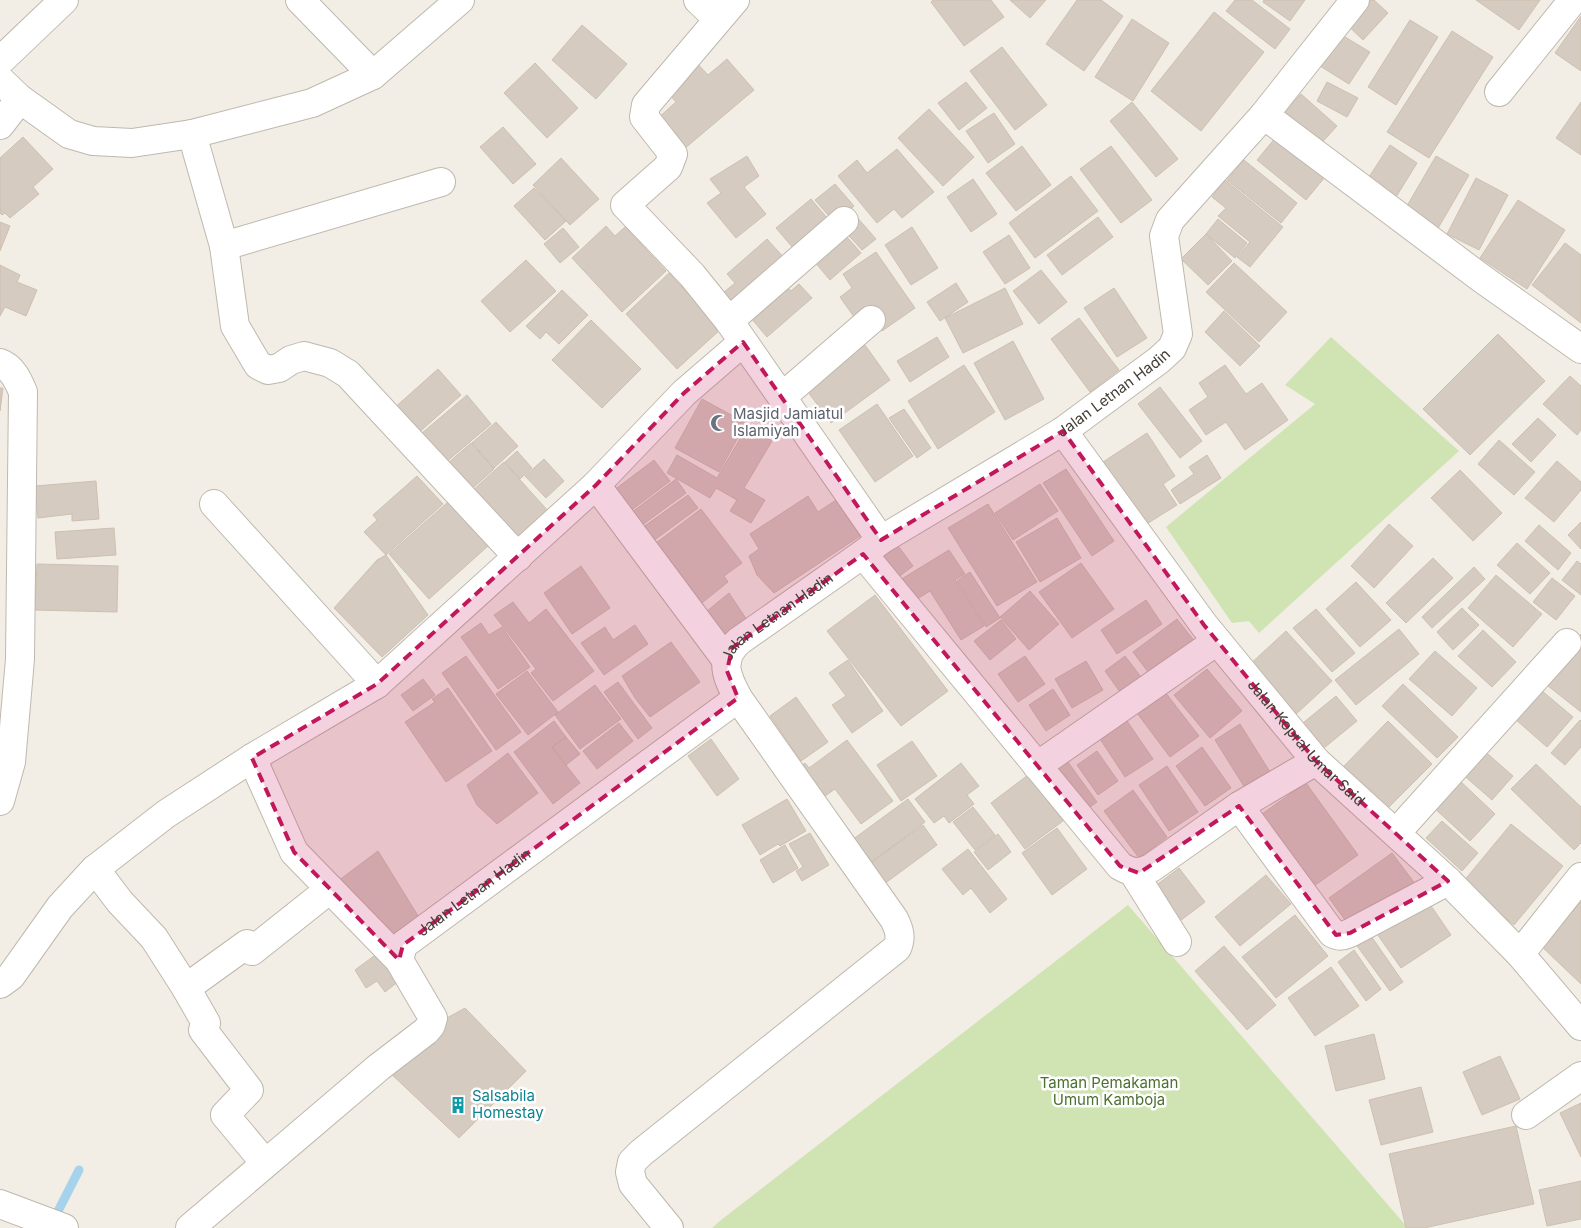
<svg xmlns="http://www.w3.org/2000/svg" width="1581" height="1228" viewBox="0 0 1581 1228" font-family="Inter,sans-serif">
<rect width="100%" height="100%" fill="#f2eee6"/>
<!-- green -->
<path fill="#d0e3b2" d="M1331,337L1459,451L1259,633L1249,621L1232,623L1166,527L1315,404L1285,385Z
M1128,905L1408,1228H712L721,1220Z"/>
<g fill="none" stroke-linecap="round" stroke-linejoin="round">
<!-- stream -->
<path stroke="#a6d3eb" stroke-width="9" d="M53,1221L79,1170"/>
</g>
<!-- building -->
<path fill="#d6cbc0" stroke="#cdc0b0" d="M933,0H991L1004,17L964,46L931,2Z
M1010,0H1046L1030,18Z
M1077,0H1101L1123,16L1084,71L1046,44Z
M1235,0H1252L1290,29L1275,49L1226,11Z
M1264,0H1305L1290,21L1263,2Z
M1359,0H1374L1388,13L1363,40L1341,19Z
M1476,0H1540L1519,30Z
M1214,12L1264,52L1201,131L1151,91Z
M1581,16V71L1555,53Z
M1132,19L1169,43L1133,101L1095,77Z
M1410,20L1438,37L1396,105L1368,87Z
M582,25L627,64L596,99L552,60Z
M1452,31L1493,57L1429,158L1387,132Z
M1340,34L1370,52L1349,84L1320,66Z
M1002,47L1047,105L1015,130L970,71Z
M727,59L754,90L684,149L657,119L676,102L663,87L694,60L708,75Z
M535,63L578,108L547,138L504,93Z
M966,82L987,108L959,130L938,103Z
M1327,82L1358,98L1347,117L1317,101Z
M1301,94L1337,126L1316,149L1280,116Z
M1132,102L1178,159L1156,177L1110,121Z
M1581,102V155L1556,138Z
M929,109L974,157L943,186L898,138Z
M994,113L1015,144L988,163L966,131Z
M503,127L536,164L513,184L480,147Z
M23,137L53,169L33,187L39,194L10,218L5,213L2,215L0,213V158Z
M1276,137L1325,177L1306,200L1257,160Z
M1390,145L1417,163L1393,202L1365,183Z
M1022,146L1051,185L1016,211L986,173Z
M1111,146L1152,200L1121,223L1080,169Z
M897,149L934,192L902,218L894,209L877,223L838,176L857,160L867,173Z
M747,156L759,176L744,187L766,214L736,238L707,203L721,193L710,179Z
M1436,156L1469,175L1437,230L1404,211Z
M561,158L599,199L570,225L533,185Z
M1244,160L1297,203L1281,223L1227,180Z
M1071,176L1098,211L1035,258L1009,223Z
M1476,178L1508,195L1479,250L1447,234Z
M973,179L997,214L971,232L947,197Z
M1225,180L1283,227L1250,267L1237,257L1250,242L1218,216L1226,208L1212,197Z
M835,184L854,206L835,223L815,200Z
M534,188L566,221L545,240L514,206Z
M811,199L834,226L799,255L776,228Z
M1518,200L1565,230L1527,289L1480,258Z
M855,215L876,239L862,250L841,227Z
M1098,217L1113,237L1062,275L1047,255Z
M1218,219L1247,243L1235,258L1206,234Z
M0,222L10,226L0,251Z
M606,226L615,236L625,227L666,271L622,312L572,258Z
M912,227L938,268L911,285L885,245Z
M563,228L579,247L560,263L544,244Z
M839,228L861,253L830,280L808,254Z
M1206,234L1232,261L1208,285L1181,259Z
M1009,235L1030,268L1005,284L983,252Z
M767,239L787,261L729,312L717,298L735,283L727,274Z
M1565,243L1581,255V323L1532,285Z
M876,252L915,308L882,331L872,315L859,324L840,297L852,288L843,274Z
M526,260L556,291L510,332L481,301Z
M1234,263L1287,312L1259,342L1206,292Z
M0,265L20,275L17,282L37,290L26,316L5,307L0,316Z
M1041,270L1067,302L1039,324L1013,291Z
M669,273L721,329L677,369L626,314Z
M781,280L791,291L799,284L812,298L767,337L745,311Z
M956,283L968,302L940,321L927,302Z
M1005,288L1023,324L963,353L945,318Z
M1114,288L1147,338L1117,357L1084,308Z
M562,290L588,315L559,344L546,332L540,339L526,326Z
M1224,311L1260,346L1240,366L1205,332Z
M1079,318L1119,370L1090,392L1051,339Z
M591,320L641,369L602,408L552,360Z
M1498,334L1545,381L1470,455L1423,409Z
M937,337L949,357L910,382L897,361Z
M1013,341L1044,399L1005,420L974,363Z
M865,345L890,380L831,423L805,388Z
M964,365L995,412L938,449L908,401Z
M1225,365L1246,394L1262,383L1288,420L1245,450L1226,422L1206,435L1189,410L1208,397L1199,383Z
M438,369L461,395L415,436L392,410Z
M1570,376L1581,386V430L1577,435L1543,404Z
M1160,387L1202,441L1180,458L1138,404Z
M0,388H3L0,411Z
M467,395L491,424L439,468L415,439Z
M702,399L746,423L719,472L675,448Z
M877,404L913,456L875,482L839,430Z
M904,409L931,448L917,458L889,418Z
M1538,418L1556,435L1531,462L1512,444Z
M496,422L518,446L494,468L472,443Z
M747,427L772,441L744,488L765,500L751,523L730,511L737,500L716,488L710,498L667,473L677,455L717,478Z
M1147,433L1175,476L1163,484L1177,505L1145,525L1103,462Z
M1499,440L1535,472L1514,495L1478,464Z
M471,443L494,469L464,496L440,470Z
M517,451L532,468L520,479L505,462Z
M1207,455L1221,478L1180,504L1171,490L1194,474L1189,467Z
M544,459L564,481L546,498L525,476Z
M654,460L670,481L621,518L605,497Z
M1557,461L1581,482V490L1554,522L1525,498Z
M504,462L549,512L510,547L470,493Z
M1066,469L1114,541L1092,556L1043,483Z
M1460,470L1502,513L1473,541L1431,498Z
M417,476L443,504L386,555L364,532L377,520L373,515Z
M676,479L686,493L638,528L628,515Z
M96,481L99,519L72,521V514L38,518L35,486Z
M1040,484L1058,511L1013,540L995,513Z
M688,495L698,508L649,544L639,530Z
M808,496L818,512L836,500L860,536L774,593L757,575L749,556L759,549L750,534Z
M448,502L488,546L429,599L389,554Z
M988,504L1037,582L997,606L948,528Z
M701,509L742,563L724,576L728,582L698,606L652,546Z
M1057,518L1081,558L1040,582L1016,542Z
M1581,522V549L1568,535Z
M1389,524L1413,546L1374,588L1351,566Z
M1539,525L1571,553L1558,570L1525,541Z
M114,528L116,555L57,559L55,532Z
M896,543L913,566L897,578L879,554Z
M1517,543L1550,573L1530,594L1497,565Z
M949,550L965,574L955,580L984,626L961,640L930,591L914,601L900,580Z
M386,555L428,615L382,657L334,608L377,560Z
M1433,558L1453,578L1406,623L1386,603Z
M1577,561L1581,564V595L1562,580Z
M1081,563L1114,609L1072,638L1039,592Z
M37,564L118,566L117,612L35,610Z
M581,566L610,608L572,634L544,593Z
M1474,567L1485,579L1432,628L1422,617Z
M970,572L1000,618L986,627L957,581Z
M1496,575L1542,614L1513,647L1468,608Z
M1552,578L1575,596L1556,620L1533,602Z
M1356,582L1391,620L1360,647L1326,609Z
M1030,591L1059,624L1029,650L1000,617Z
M729,593L747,620L719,642L701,616Z
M875,595L948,691L901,726L827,631Z
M1146,600L1162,624L1117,654L1101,630Z
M513,602L529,623L546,609L594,671L553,701L531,673L536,669L494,615Z
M1462,608L1479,625L1453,650L1437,632Z
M1316,609L1355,653L1332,672L1293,628Z
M1177,619L1196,643L1151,676L1133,652Z
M1001,620L1016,639L990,660L974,641Z
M481,623L489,635L502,627L530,667L498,689L461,637Z
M635,625L648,644L604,675L581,643L605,627L613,640Z
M1399,629L1419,654L1356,705L1335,680Z
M1483,630L1516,662L1492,687L1458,656Z
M1286,631L1332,681L1294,716L1248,666Z
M1581,634V712L1543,682Z
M671,642L700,682L650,717L635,698L622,676Z
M1435,651L1477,688L1452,716L1409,679Z
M466,656L521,732L496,750L442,673Z
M1025,656L1045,684L1018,702L998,674Z
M1125,656L1141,677L1120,692L1105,671Z
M848,660L883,711L852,733L832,705L846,696L829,673Z
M1086,661L1103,690L1072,708L1055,679Z
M1207,669L1242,711L1210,738L1174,695Z
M527,671L558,712L528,735L496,694Z
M423,679L435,695L413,711L401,695Z
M618,682L652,728L638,739L604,692Z
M1403,684L1458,737L1437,758L1382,706Z
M595,685L621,719L580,749L555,715Z
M448,688L492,751L446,782L405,722L435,702L432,699Z
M1053,689L1070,715L1046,731L1029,705Z
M1541,690L1573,717L1547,747L1515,719Z
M1165,692L1199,736L1170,757L1137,713Z
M1336,696L1357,721L1319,752L1298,727Z
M796,697L828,742L801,761L770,716Z
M1580,720L1581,721V747L1565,765L1551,753Z
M554,721L566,737L552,747L580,783L553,804L514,752Z
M1127,721L1153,759L1125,777L1100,739Z
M1388,721L1432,764L1385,811L1342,768Z
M619,723L633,741L597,769L583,751Z
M1240,724L1270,772L1245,788L1215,740Z
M566,737L580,754L566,765L552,747Z
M711,739L739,779L717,796L688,756Z
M847,740L893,801L861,824L835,789L815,803L793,772L805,763L809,768Z
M912,741L937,776L901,801L877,765Z
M1202,747L1231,788L1205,806L1176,766Z
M1481,748L1513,776L1492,800L1460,772Z
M1097,751L1118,781L1098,795L1077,765Z
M508,753L538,793L497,824L477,805L467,785Z
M1065,758L1097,802L1079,815L1048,770Z
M961,763L979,786L967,795L974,804L949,823L944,816L934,823L915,799Z
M1536,764L1581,807V843L1574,850L1511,789Z
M1167,766L1198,812L1169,831L1139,785Z
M1028,775L1063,821L1025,849L991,803Z
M1458,779L1495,814L1470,841L1432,806Z
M1306,783L1358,855L1311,888L1259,816Z
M1133,790L1167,837L1139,858L1104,811Z
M787,799L806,831L780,846L778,844L760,855L742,825Z
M908,799L925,822L870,863L852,840Z
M973,807L995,835L975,850L953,822Z
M1442,821L1478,853L1462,871L1426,838Z
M1511,824L1563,866L1514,925L1463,882Z
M923,825L937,845L884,884L869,864Z
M1057,828L1087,869L1052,895L1022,853Z
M810,833L829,865L802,881L796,871L803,867L789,844Z
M998,834L1011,852L988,870L974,852Z
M785,845L798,868L773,883L760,860Z
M968,849L1007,899L990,913L971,888L963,895L942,869Z
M378,851L420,919L389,945L334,884Z
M1392,853L1416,885L1353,931L1329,898Z
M1179,868L1205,902L1176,924L1150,890Z
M1266,875L1291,904L1240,946L1215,917Z
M1425,897L1451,935L1401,968L1375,931Z
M1581,902V984L1540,945Z
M1295,915L1328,956L1276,998L1242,957Z
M1369,933L1403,982L1390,991L1355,943Z
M1224,946L1276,1005L1247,1030L1195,971Z
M1354,950L1381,989L1366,1001L1338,962Z
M382,954L404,977L385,992L377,981L366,988L355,970L374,956L376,958Z
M1331,967L1359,1006L1315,1036L1288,998Z
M465,1008L526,1071L459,1138L388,1071L438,1023Z
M1374,1034L1385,1079L1336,1091L1325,1046Z
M1500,1056L1520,1099L1482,1115L1463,1072Z
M1421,1087L1433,1132L1381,1145L1369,1100Z
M1581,1103V1157L1560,1113Z
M1516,1126L1534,1204L1424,1228H1406L1389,1154Z
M1581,1181V1219L1547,1226L1539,1190Z"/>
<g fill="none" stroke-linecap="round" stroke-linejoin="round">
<!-- minor casing -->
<g stroke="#bfb8ad" stroke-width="30">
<g id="minor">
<path d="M300,0L373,75"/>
<path d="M698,0L718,19"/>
<path d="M735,0L646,105L644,117L673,154L668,167L625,205L692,275L729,321L881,540"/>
<path d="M0,61L64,0"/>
<path d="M0,80L20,99L69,134L93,141L132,143L192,134L312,103L373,75L460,0"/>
<path d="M1499,92L1573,0"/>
<path d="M1264,115L1481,278L1581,349"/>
<path d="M0,125L20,99"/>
<path d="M192,134L224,246L235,326L258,365L268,370L279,368L291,360L304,356L330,363L348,374L518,557"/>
<path d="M224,246L441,182"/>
<path d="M729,321L844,221"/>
<path d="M0,363C12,367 18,380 23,392L20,659L11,762L0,801"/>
<path d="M783,396L871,320"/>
<path id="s1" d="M1063,431L1204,625L1316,761L1448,881L1520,954L1581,1026"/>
<path d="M596,485L727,661"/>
<path d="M214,504L377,684"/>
<path d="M863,554L1120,866C1132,873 1139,874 1151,868L1239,806L1316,761"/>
<path d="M1037,766L1217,641"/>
<path d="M1239,806L1332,933C1339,937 1343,936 1350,933L1448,881"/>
<path d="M1396,833L1567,643"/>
<path d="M95,869L120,902L154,938L186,988"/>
<path d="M1133,872L1177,942"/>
<path d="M1520,954L1581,877"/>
<path id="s2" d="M399,960L403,945L738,698"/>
<path d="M0,984L11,976L60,907L95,869L166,814L252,758L377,684L596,485L684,393L743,342"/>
<path d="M1526,1115L1581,1076"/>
<path d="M265,1163L225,1115L249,1090L203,1030L206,1023L186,988L247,944L252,951L330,889"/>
<path d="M0,1204L64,1228"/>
<path d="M190,1228L379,1067L426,1031L431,1025L433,1018L399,960L294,852L252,758"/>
<path id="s3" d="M669,1228L633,1184L630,1172L632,1162L641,1153L897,948C902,937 899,929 894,919L738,698C727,677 718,660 739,641L863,554L881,540L1063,431L1159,360L1172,348L1178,334L1164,236L1170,220L1264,115L1355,0"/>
</g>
</g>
<!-- minor -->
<use href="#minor" stroke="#fff" stroke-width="28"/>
</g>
<!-- marked area -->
<path fill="#c2185b" fill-opacity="0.2" stroke="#c2185b" stroke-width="4" stroke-dasharray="10 6" stroke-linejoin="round" d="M743,342L881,540L1063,431L1204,625L1316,761L1448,881L1350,933L1336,935L1239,806L1139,873L1120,866L863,554L732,648L727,671L738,698L403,945L399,960L294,852L252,758L377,684L596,485L684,393Z"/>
<!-- icons -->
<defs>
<g id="mosque-bare" transform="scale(1.35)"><path d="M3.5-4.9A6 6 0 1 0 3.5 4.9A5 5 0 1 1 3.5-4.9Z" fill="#6b7280" stroke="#fff" stroke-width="2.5" paint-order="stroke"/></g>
<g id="building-bare" transform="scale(1.35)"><path d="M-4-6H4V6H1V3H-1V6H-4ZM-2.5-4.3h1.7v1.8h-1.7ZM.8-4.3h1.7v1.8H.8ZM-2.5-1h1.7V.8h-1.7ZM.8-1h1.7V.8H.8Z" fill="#0f9aa8" stroke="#fff" stroke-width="2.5" paint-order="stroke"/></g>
</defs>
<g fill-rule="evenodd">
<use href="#mosque-bare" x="719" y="423"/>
<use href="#building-bare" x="458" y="1105"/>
</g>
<g text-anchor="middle" stroke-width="5" stroke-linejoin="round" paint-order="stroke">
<!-- street labels -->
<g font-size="15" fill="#443e36" stroke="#fff">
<text dy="5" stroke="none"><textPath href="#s3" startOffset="1234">Jalan Letnan Hadin</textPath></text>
<text dy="5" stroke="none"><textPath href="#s3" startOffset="829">Jalan Letnan Hadin</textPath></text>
<text dy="5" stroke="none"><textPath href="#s1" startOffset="396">Jalan Kopral Umar Said</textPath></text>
<text dy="5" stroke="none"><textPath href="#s2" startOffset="104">Jalan Letnan Hadin</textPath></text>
</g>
<!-- worship labels -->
<g font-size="15" fill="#5b616d" stroke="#fff" text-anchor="start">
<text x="733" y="419">Masjid Jamiatul<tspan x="733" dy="17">Islamiyah</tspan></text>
</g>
<!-- park labels -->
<g font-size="15" fill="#4c712e" stroke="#fff">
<text x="1109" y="1088">Taman Pemakaman<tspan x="1109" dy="17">Umum Kamboja</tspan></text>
</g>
<!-- culture labels -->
<g font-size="15" fill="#0d838f" stroke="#fff" text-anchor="start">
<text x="472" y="1101">Salsabila<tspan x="472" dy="17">Homestay</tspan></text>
</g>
</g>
</svg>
